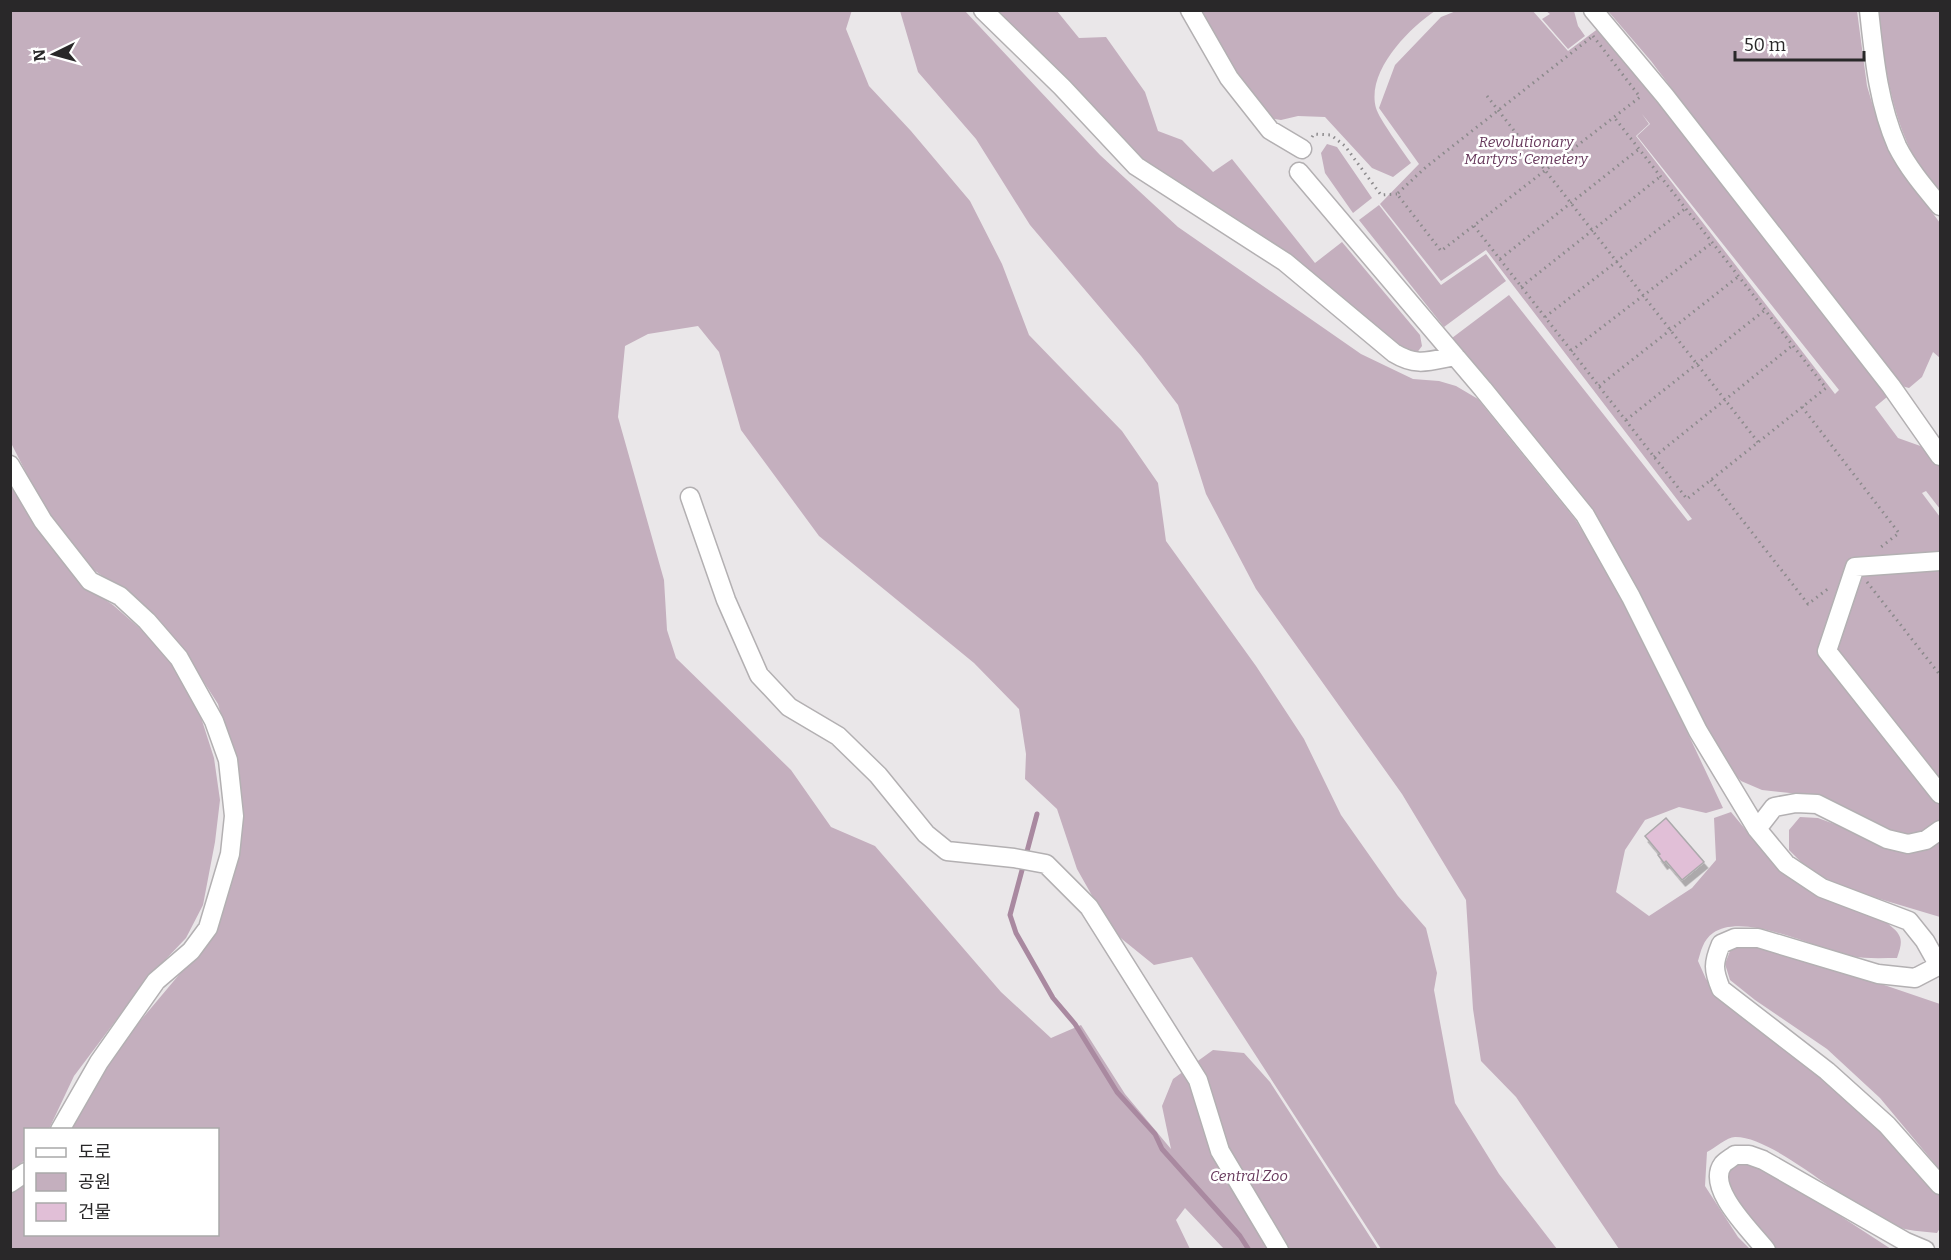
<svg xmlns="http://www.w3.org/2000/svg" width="1951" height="1260" viewBox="0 0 1951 1260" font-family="Bitter,'Noto Sans KR',serif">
<defs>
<filter id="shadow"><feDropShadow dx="3.5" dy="6" stdDeviation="0" flood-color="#0004"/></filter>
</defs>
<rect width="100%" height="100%" fill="#eae7e9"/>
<!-- green -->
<path fill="#c4afbe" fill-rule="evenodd" d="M852,10L846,29L869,86L911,131L970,201L1002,264L1029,335L1122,431L1158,483L1166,541L1256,666L1304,739L1341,815L1398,896L1426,928L1437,973L1434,990L1455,1103L1499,1174L1557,1249H1381L1192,957L1154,965L1112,931L1077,869L1057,809L1025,779L1026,754L1019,709L974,663L819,536L741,430L719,352L698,326L648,334L625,346L618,417L664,580L667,630L676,658L791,770L831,827L875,846L1001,992L1051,1038L1081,1025L1125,1094L1171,1149L1162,1106L1173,1079L1213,1050L1244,1053L1270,1082L1378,1249H1224L1185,1208L1176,1220L1190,1249L11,1250L10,1194L25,1183L26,1234H218V1130L68,1129L120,1045L204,945L237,771L218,704L191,662L161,622L120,588L88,566L41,502L11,443V11Z
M1532,10L1568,51L1599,28L1656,101L1658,100L1674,119L1887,397L1875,407L1898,438L1926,448L1935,456L1940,465V509L1926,491L1922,493L1940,517V824L1927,834L1900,835L1819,796L1762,790L1741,781L1728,767L1700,722L1637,597L1486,384L1452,338L1509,295L1688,521L1692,519L1486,250L1441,281L1380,204L1419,164L1379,108L1395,65L1441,17L1456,11ZM1642,114L1650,124L1637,136L1839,390L1835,394L1636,136L1649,124Z
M900,11H965L1100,155L1178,227L1361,354L1413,379L1439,381L1456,386L1478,399L1575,519L1626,602L1723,808L1706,813L1679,807L1645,820L1625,850L1616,892L1649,916L1692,888L1716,860L1714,818L1731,812L1760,847L1784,868L1886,922C1902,935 1904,938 1897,958C1882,958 1865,959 1850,956C1817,949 1744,911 1713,933C1703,940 1701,951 1698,961L1706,979L1730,1003L1774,1036L1888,1134L1939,1194L1940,1228L1937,1233C1917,1231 1897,1230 1879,1220C1844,1201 1772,1136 1735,1137C1727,1137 1715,1148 1707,1152L1705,1186L1738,1237L1750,1249H1619L1516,1097L1481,1061L1473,1009L1466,900L1402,794L1256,589L1206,494L1178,405L1141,356L1030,225L976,139L918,72Z
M995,11H1057L1079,38L1106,37L1145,92L1158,131L1182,140L1213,172L1232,159L1315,263L1342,242L1420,335L1422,346L1416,354L1402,351L1147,166Z
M1198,11H1435C1408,29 1366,72 1376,108C1379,119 1403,151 1411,163L1393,177L1372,168L1325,117L1298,116L1281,120L1268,118L1237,77Z
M1546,11H1574L1578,26L1585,36L1568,49L1542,19L1550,14Z
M1608,11H1857L1867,86L1876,116L1894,161L1940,223V358L1933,352L1922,377L1909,388L1894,384L1651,61Z
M1877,11H1940V193C1934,185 1925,177 1920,168C1890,116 1886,68 1877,11Z
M1327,144L1337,147L1372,198L1353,213L1325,173L1321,153Z
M1379,205L1441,285L1486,254L1506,281L1444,327L1359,220Z
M10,484L36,528L89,589L113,605L144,632L174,665L198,708L214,758L220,800L215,842L203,905L186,938L147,979L74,1076L49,1129L26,1130L25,1160L11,1171Z
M1800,817L1818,818L1910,852L1936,844L1940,839V917L1843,888L1807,868L1789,850V830Z
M1745,944L1849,973L1940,1004V1170L1880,1098L1827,1049L1755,1000L1730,980L1725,964L1730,951Z
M1754,1160L1891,1249H1768L1729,1203L1725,1178L1730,1163Z"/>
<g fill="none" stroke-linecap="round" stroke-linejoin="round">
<!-- stream -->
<path stroke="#a989a0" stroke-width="5" d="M1037,814L1010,915L1016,933L1053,998L1075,1024L1117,1092L1155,1134L1162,1149L1240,1236L1249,1250"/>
</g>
<!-- building -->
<path fill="#e1bfd7" stroke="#aba9ab" stroke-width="1.5" filter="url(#shadow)" d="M1666,818L1704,862L1682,880L1666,861L1664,863L1658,855L1660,854L1645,836Z"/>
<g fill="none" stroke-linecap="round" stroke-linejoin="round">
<!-- minor casing -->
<g stroke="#b3b0b2" stroke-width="21">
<path id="minor" d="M983,10L1062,87L1136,166L1285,262L1394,353C1417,367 1429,361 1455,356
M1190,10L1229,78L1270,130L1302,149
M1593,10L1665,96L1891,386L1940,456
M1869,10C1874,56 1878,103 1897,146C1908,168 1925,188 1940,206
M1299,172L1483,389L1585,515L1631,597L1698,731L1757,829L1786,864L1822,888L1909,921L1925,941L1939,966
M10,465L43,521L90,581L120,596L147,621L179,658L214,721L228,760L234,816L230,854L208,928L191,951L156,981L99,1062L60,1130
M690,497L726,600L759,675L789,707L838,736L878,775L926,834L947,851L1014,858L1046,864L1089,907L1198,1080L1220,1151L1279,1250
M1940,561L1855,567L1827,651L1940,794
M1757,829L1774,807L1796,803L1817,804L1887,839L1908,844L1926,840L1940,830
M1940,965L1915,978L1878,974L1758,938H1735L1721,944C1713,963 1713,970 1721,989L1827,1071L1887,1125L1940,1185
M10,1183L26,1172
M1766,1250C1752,1232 1705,1188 1723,1164C1726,1161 1731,1158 1735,1155H1749L1763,1160L1906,1242L1925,1250"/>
</g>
<!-- path -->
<path stroke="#8c8a8c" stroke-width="3" stroke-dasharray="1.5 4.5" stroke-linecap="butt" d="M1593,36L1640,97L1441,251L1397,194L1426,167Z
M1487,96L1758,442
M1312,137L1314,134L1331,135L1345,146L1381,195L1397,194
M1474,226L1687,499L1826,388L1614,117
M1500,259L1639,149
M1521,287L1661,176
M1545,317L1686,208
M1571,351L1713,242
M1599,386L1739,276
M1802,407L1899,533L1881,547
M1626,420L1765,310
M1654,457L1793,345
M1711,480L1808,604L1829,588
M1867,582L1940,675"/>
<!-- minor -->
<use href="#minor" stroke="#fff" stroke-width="18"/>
</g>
<g text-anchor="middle" stroke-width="5" stroke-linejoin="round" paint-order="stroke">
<!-- park labels -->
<g font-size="15" font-style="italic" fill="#67395c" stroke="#fff">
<text x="1526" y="147">Revolutionary<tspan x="1526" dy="17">Martyrs' Cemetery</tspan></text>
<text x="1249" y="1181">Central Zoo</text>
</g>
</g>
<!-- border -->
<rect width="1951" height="1260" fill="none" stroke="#292829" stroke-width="24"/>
<!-- legend -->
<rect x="24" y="1128" width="195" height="108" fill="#ffffff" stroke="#a9a9a9" stroke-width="1.5"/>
<rect x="36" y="1148" width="30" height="9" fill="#ffffff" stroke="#a9a9a9" stroke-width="1.5"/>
<text x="78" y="1158" font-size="18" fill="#292829">도로</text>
<rect x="36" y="1173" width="30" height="18" fill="#c4afbe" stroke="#a9a9a9" stroke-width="1.5"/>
<text x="78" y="1188" font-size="18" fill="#292829">공원</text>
<rect x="36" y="1203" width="30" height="18" fill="#e1bfd7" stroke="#a9a9a9" stroke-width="1.5"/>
<text x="78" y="1218" font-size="18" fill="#292829">건물</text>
<!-- north arrow -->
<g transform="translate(54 54) rotate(265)" stroke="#ffffff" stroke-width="4.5" paint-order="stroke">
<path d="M0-4.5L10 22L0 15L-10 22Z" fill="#292829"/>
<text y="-9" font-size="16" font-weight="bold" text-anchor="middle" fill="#292829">N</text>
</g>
<!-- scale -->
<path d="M1735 51v9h129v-9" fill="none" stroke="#292829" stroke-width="3"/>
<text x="1744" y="51" font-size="18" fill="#292829" stroke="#ffffff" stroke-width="4.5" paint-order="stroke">50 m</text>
</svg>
